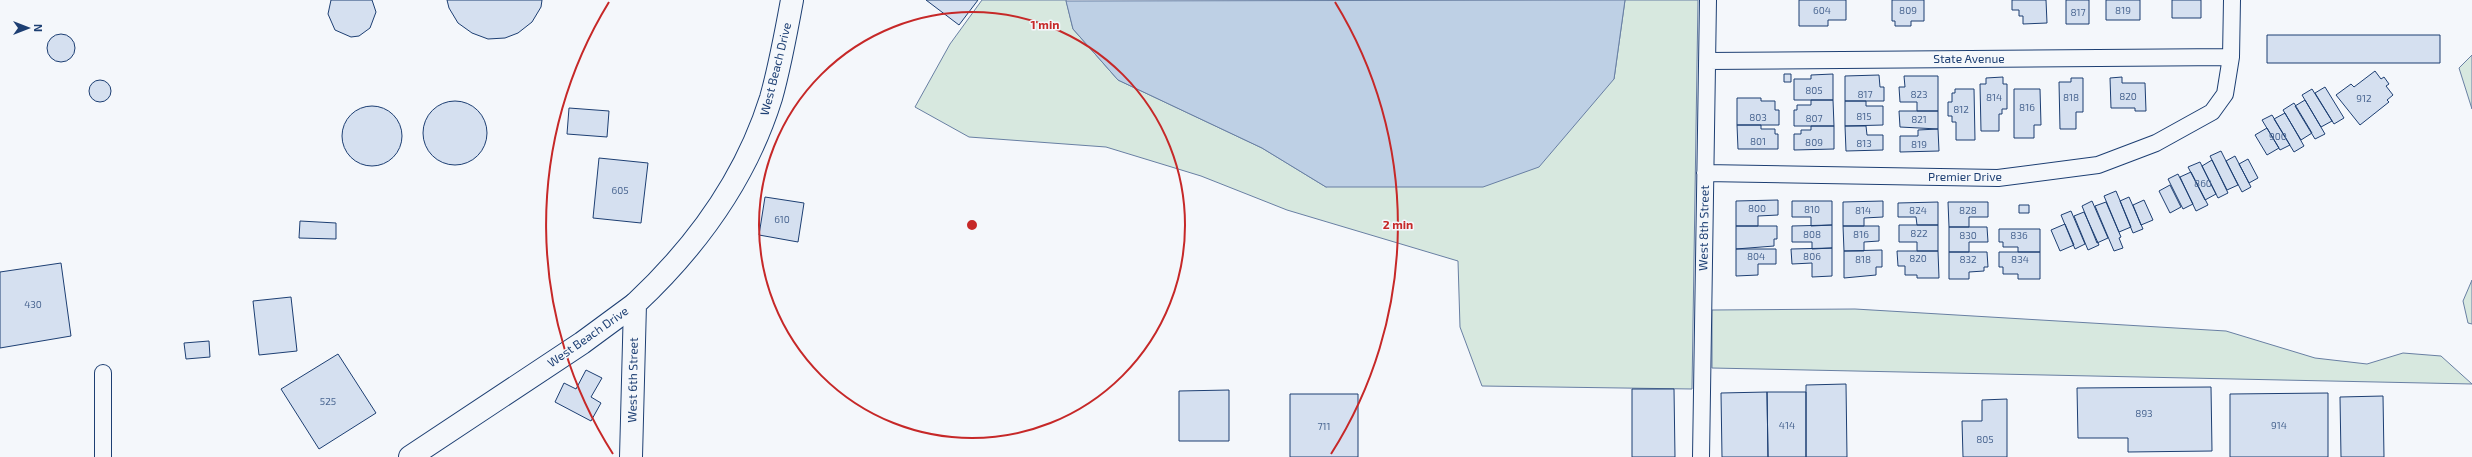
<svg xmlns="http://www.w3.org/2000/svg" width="2472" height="457" viewBox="0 0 2472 457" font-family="'Exo 2',sans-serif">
<rect width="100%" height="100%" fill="#f4f7fb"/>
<!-- green -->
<path fill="#d7e8df" stroke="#687fa3" d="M982,0H1066L1073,29L1118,80L1262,148L1326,187L1614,79L1625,0H1698L1692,389L1482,386L1460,327L1458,261L1287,210L1201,176L1106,147L969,137L915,107L950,44Z
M2472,55V109L2459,68Z
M2472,280V324L2468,323L2463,301Z
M1855,309L2226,331L2315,358L2367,364L2403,353L2441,356L2472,384L1712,368V310Z"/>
<!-- water -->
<path fill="#bed0e5" stroke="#687fa3" d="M1625,0L1614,79L1539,167L1483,187H1326L1262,148L1118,80L1073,29L1066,1Z"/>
<!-- building -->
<path fill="#d5e0f0" stroke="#1d3f73" d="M331,0H372L376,12L370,28L359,36L351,37L335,30L328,14Z
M447,0H542L541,7L532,22L518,33L505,38L488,39L472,33L458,23L449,8Z
M926,0H978L959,25Z
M1799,0H1846V20H1828V26H1799Z
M1892,0H1924V21H1911V26H1895V21H1892Z
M2012,0H2046L2047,23L2023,24V16H2019V10H2012Z
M2066,0H2089V24H2066Z
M2106,0H2140V20H2106Z
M2172,0H2201V18H2172Z
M47 48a14 14 0 1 1 28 0a14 14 0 1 1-28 0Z
M2267,35H2440V63H2267Z
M2375,71L2381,79L2384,77L2389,84L2386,86L2393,95L2387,100L2389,102L2360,125L2336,95L2351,84L2354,87Z
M1784,74H1791V82H1784Z
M1833,74V100H1794V79H1811V75Z
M1879,75L1880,87H1884V101H1845V76Z
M1904,76H1938V111H1917V102H1900L1899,87H1905Z
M2003,77V84H2007V109H2002V114H1999V131H1981L1980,84H1986V78Z
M2122,77V83H2145L2146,111H2135V108H2111L2110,78Z
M2071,78H2083V112H2076V129H2060L2059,82H2071Z
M89 91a11 11 0 1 1 22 0a11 11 0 1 1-22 0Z
M2325,87L2344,118L2334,124L2315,93Z
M1955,89H1974L1975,140H1956V122H1952V116H1948V102H1952V93H1955Z
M2014,89H2040L2041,125H2034V138H2014Z
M2312,89L2332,121L2321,127L2302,95Z
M1737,98H1761V101H1775V110H1779V125H1737Z
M1811,100H1833L1834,126H1794V110H1797V105H1811Z
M2305,100L2325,134L2315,139L2295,106Z
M1845,101H1866V106H1883V125L1845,126Z
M423 133a32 32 0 1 1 64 0a32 32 0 1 1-64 0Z
M2294,103L2312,133L2301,140L2283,110Z
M342 136a30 30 0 1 1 60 0a30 30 0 1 1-60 0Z
M569,108L609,111L607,137L567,134Z
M1899,111H1938V129L1900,127Z
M2285,113L2304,146L2294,152L2274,119Z
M2272,115L2290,145L2280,150L2262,120Z
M1737,125H1761V129H1775V134H1778V149H1738Z
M1811,126H1834V149L1794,150V134H1801V130H1811Z
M1845,126H1866L1867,135H1883V150L1846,151Z
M2267,128L2279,148L2267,155L2255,135Z
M1938,129L1939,151L1900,152V136H1918V130Z
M2221,151L2238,185L2227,190L2210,156Z
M2235,156L2251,187L2242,192L2226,161Z
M599,158L648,163L641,223L593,218Z
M2248,159L2258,178L2249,183L2239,164Z
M2212,160L2228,193L2218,198L2202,166Z
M2200,162L2216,194L2205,200L2188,167Z
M2191,172L2208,205L2196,211L2180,177Z
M2178,174L2193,204L2183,209L2168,179Z
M2170,185L2181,207L2170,213L2159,191Z
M2116,191L2131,227L2119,232L2104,196Z
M765,197L804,203L798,242L759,235Z
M2129,197L2143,229L2133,233L2120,201Z
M1778,200V215L1758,216V226H1736V201Z
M2144,200L2153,220L2141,225L2133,205Z
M1792,201H1832V225L1811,226V217H1792Z
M1883,201V217L1864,218V226H1843V202Z
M2092,201L2108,238L2097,243L2082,206Z
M1938,202V225H1917L1916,217H1898V203Z
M1948,202H1988V217H1969V227H1949Z
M2106,202L2121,237L2119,238L2123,248L2114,251L2095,206Z
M2019,205H2029V213H2019Z
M2071,211L2085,244L2075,249L2061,215Z
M2084,212L2099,245L2088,250L2074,216Z
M300,221L336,223V239L299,238Z
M2065,224L2074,245L2060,251L2051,230Z
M1832,225V248L1812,249V242H1792V226Z
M1899,225H1938V251H1917V242H1899Z
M1736,226H1777V239H1774V246L1736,249Z
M1843,226H1879V241L1864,242V251H1844Z
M1949,227H1987L1988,242H1969V252H1949Z
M1999,229H2040V252H2018V247H2003V242H1999Z
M1832,248V276L1812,277V263L1792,264L1791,249Z
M1736,249H1776V264H1758V275L1736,276Z
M1882,250V267H1876V275L1844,278V251Z
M1897,251H1938L1939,278H1917V275H1905V266H1898Z
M1949,252H1987L1988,267H1984V271L1969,272V279H1949Z
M1999,252H2040V279H2018V274H2003V267H1999Z
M61,263L71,336L0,348V272Z
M291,297L297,351L259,355L253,301Z
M209,341L210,357L186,359L184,343Z
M338,354L376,413L319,449L281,389Z
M586,370L602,378L591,397L601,403L591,421L555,402L564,383L576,389Z
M1846,384L1847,457H1806V385Z
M2211,387L2212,451L2128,452V438H2078L2077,388Z
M1632,389H1674L1675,457H1632Z
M1229,390V441H1179V391Z
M1767,392L1768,457H1722L1721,393Z
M1767,392H1806V457H1768Z
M2328,393V457H2230V394Z
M1290,394H1358V457H1290Z
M2383,396L2384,457H2341L2340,397Z
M2007,399V457H1963L1962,421H1982V400Z"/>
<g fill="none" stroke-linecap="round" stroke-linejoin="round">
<!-- street casing -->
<g stroke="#1d3f73" stroke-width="18">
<path id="street" d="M1707,61L2231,57
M1705,173L1998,178L2098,165L2156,143L2212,112L2225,94L2231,57L2232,0
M103,457V373
M1701,457L1708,0"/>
</g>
<!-- secondary casing -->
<g stroke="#1d3f73" stroke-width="24">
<path id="secondary" d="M410,457L582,343L635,304"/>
</g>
<!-- primary casing -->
<g stroke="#1d3f73" stroke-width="24">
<path id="primary" d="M631,457L635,304C696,247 746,178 771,98C780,66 786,33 792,0"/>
</g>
<!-- street -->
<use href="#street" stroke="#f4f7fb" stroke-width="16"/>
<!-- secondary -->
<use href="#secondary" stroke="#f4f7fb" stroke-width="22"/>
<!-- primary -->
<use href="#primary" stroke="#f4f7fb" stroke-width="22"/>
</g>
<!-- distance rings -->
<g fill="none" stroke="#c62828" stroke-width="2">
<circle cx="972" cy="225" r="213"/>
<path d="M613 454A426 426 0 0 1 609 2M1335 2A426 426 0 0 1 1331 454"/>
</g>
<g text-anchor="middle" stroke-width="3" stroke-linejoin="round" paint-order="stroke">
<!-- number labels -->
<g font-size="10" fill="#4b6792">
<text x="1822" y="14">604</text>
<text x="1908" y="14">809</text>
<text x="2123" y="14">819</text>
<text x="2078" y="16">817</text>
<text x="1814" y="94">805</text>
<text x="1865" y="98">817</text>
<text x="1919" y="98">823</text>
<text x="2128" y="100">820</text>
<text x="1994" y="101">814</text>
<text x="2071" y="101">818</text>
<text x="2364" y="102">912</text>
<text x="2027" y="111">816</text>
<text x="1961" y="113">812</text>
<text x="1864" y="120">815</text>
<text x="1758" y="121">803</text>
<text x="1814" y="122">807</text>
<text x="1919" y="123">821</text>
<text x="2278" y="140">900</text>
<text x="1758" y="145">801</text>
<text x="1814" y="146">809</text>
<text x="1864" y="147">813</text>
<text x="1919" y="148">819</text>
<text x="2203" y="187">860</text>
<text x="620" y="194">605</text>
<text x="1757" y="212">800</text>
<text x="1812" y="213">810</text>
<text x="1863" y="214">814</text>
<text x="1918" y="214">824</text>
<text x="1968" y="214">828</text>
<text x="782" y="223">610</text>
<text x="1919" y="237">822</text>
<text x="1812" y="238">808</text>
<text x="1861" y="238">816</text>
<text x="1968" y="239">830</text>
<text x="2019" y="239">836</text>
<text x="1756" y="260">804</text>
<text x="1812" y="260">806</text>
<text x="1918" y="262">820</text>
<text x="1863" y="263">818</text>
<text x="1968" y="263">832</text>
<text x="2020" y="263">834</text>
<text x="33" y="308">430</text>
<text x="328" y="405">525</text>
<text x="2144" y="417">893</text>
<text x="1787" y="429">414</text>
<text x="2279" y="429">914</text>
<text x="1324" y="430">711</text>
<text x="1985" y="443">805</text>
</g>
<!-- street labels -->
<g font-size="12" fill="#1d3f73" stroke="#f4f7fb">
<text x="1969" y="63">State Avenue</text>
<text transform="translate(776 69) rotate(-76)" y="4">West Beach Drive</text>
<text x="1965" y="181">Premier Drive</text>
<text transform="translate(1704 228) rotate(-89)" y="4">West 8th Street</text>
<text transform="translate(588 337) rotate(-35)" y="4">West Beach Drive</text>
<text transform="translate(633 380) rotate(-89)" y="4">West 6th Street</text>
</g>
</g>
<circle cx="972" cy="225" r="6" fill="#c62828" stroke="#f4f7fb" stroke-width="2"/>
<g font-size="12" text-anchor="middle" font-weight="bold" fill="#c62828" stroke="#f4f7fb" stroke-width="3" stroke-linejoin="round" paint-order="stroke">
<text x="1045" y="29">1 min</text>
<text x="1398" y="229">2 min</text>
</g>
<!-- north arrow -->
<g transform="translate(28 28) rotate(90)" stroke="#f4f7fb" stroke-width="3" paint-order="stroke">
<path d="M0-3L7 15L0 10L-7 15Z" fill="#1d3f73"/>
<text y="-6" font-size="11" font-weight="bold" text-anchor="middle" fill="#1d3f73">N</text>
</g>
</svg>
